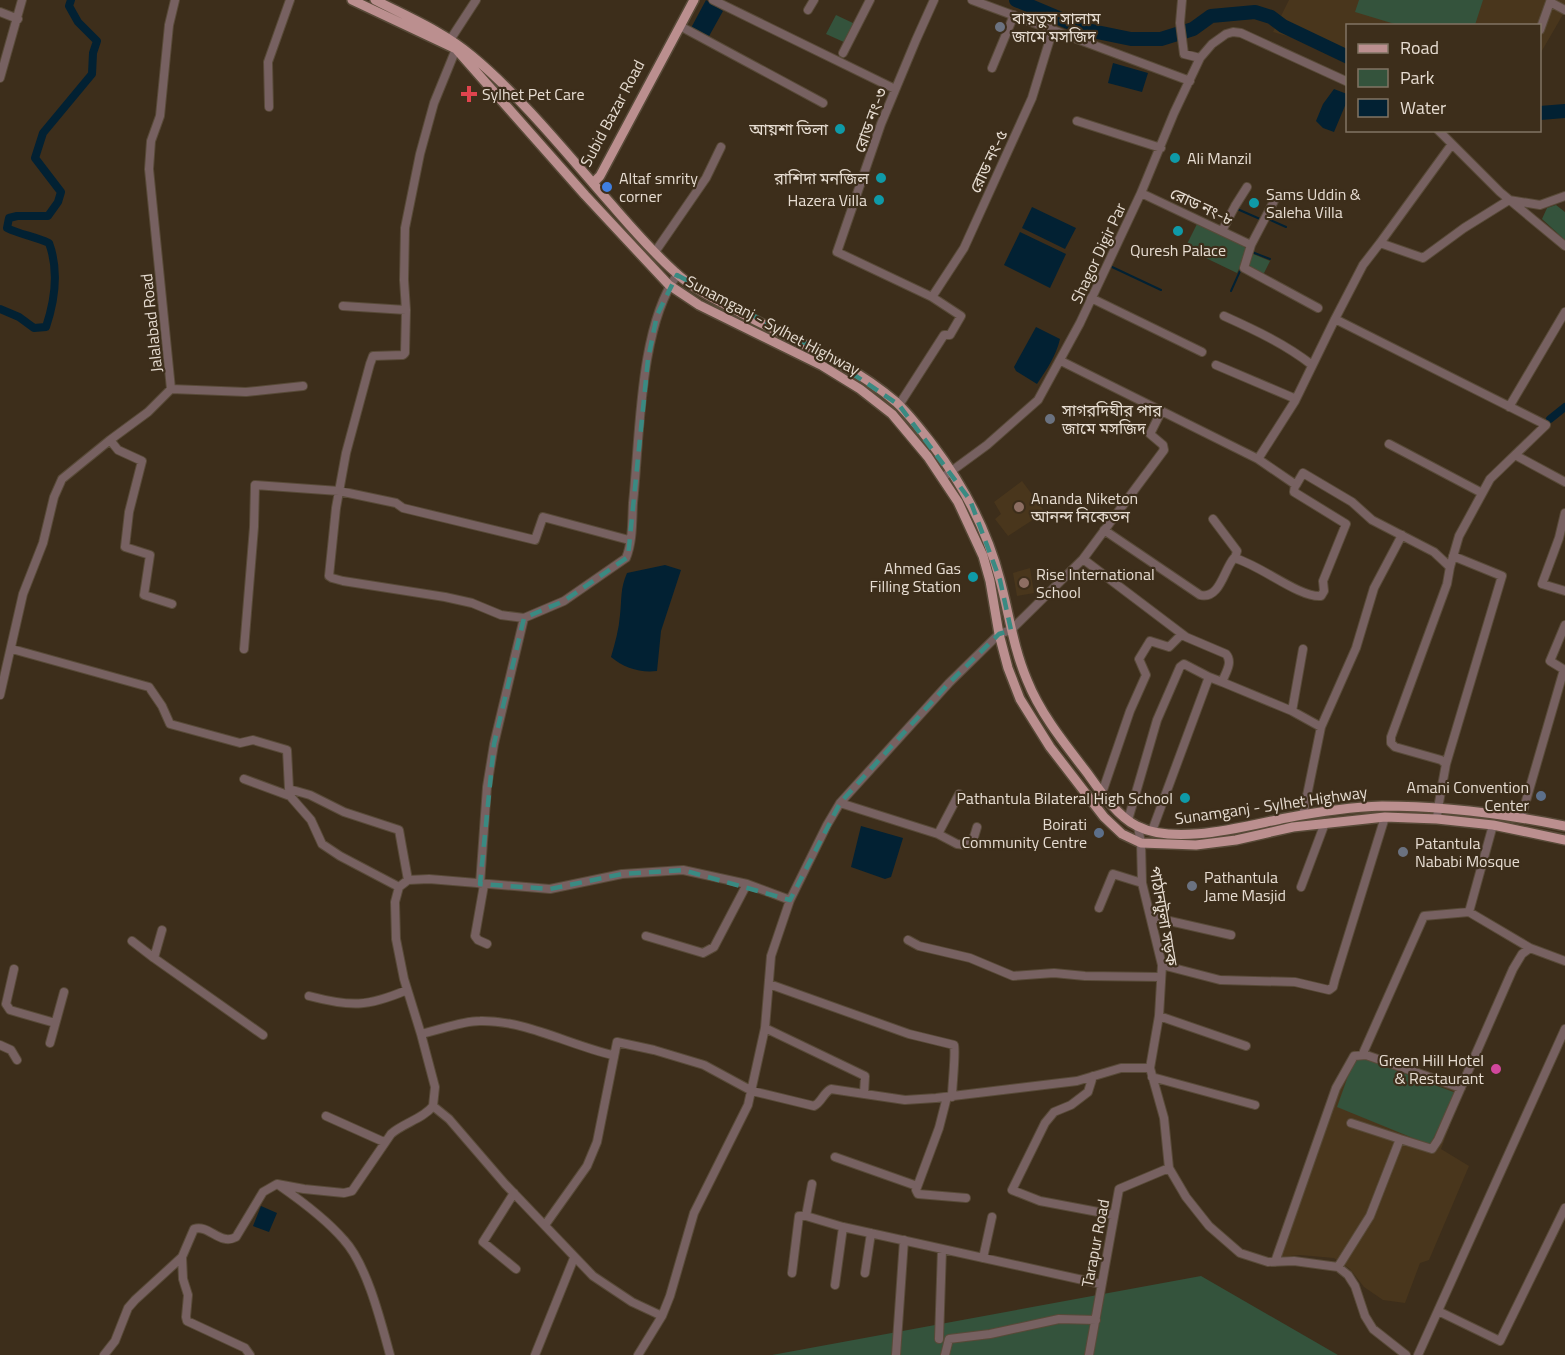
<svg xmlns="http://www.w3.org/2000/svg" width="1565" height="1355" viewBox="0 0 1565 1355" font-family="'Titillium Web','Noto Sans Bengali',sans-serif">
<rect width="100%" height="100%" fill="#3d2e1b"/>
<!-- built -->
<path fill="#49361c" d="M1289,0H1565V11L1540,54V26H1348L1347,53L1273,32Z
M1022,481L1045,512L1008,536L995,519L1001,514L994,502Z
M1030,568L1034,593L1017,596L1013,573Z
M1354,1050L1462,1093L1441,1149L1469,1166L1429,1260L1420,1263L1405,1303L1383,1300L1364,1287L1350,1269L1334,1258L1300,1255L1281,1257L1324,1131Z"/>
<!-- green -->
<path fill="#34533c" d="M1359,0H1483L1475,25H1398L1355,12Z
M836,15L855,24L846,43L826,34Z
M1556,205L1565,212V240L1542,219L1547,208Z
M1198,222L1243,243L1247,253L1237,273L1185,248Z
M1253,254L1270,261L1263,275L1247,267Z
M1358,1058H1363L1456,1093L1430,1145L1337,1107L1353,1062Z
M1201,1276L1338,1355H772Z"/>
<!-- water -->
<path fill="#022133" d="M706,0L723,11L708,38L691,28Z
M1113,63L1148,73L1142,92L1108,83Z
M1334,89L1347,94V101L1334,132L1323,128L1316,121L1323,104Z
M1032,207L1076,228L1065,249L1022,228Z
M1020,232L1066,254L1050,288L1004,265Z
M1036,327L1060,339C1056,356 1047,369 1037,384L1016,371L1014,367Z
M665,565L681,570L661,631L657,671C640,673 624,668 611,657C615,643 619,629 620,615C622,598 620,589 627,573Z
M861,826L903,838L891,877L885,879L851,867Z
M261,1206L277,1213L269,1232L253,1226Z"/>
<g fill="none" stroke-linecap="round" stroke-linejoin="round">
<!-- stream -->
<path stroke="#022133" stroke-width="2" d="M1235,208L1260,219
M1266,218L1286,227
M1252,252L1270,259
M1110,266L1161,290
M1231,291L1240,271"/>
<!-- canal -->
<path stroke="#022133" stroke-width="8" d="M0,309L19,317L34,328L46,327C55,300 59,270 49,243C34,236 21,235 7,228L9,218L17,216H48L58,202L61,192L35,158L43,133L92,74L93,53L97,41L78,22L69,6L71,0
M1550,419L1565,407"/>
<!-- river -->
<path stroke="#022133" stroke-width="14" d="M1016,0L1087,30L1131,39H1161L1193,29L1211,16L1255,12L1271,17L1283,26L1348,57
M1540,113L1565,111"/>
<!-- minor casing -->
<g stroke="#584a38" stroke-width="10">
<path id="minor" d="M713,0L895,89
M972,0L1190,81
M1182,0L1180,23L1184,54L1200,58
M808,10L814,0
M0,12L18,19
M680,26L823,103
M1540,30L1550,2L1565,10
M450,40L476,0
M456,49L434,103L420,154L405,228L404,280L406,310L405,353L403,355L373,356L370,364L346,453L336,508L329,576L332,578L343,581L445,597L472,603L501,615L524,618
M843,53L870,0
M992,68L1014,15
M0,78L22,0
M269,107L268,62L290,0
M1077,121L1161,148
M1438,130L1500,192L1565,246
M1141,193L1251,245L1244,268L1318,308
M1222,231L1235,206L1247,187
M1380,243L1452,144
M1251,245L1274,201
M655,252L706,178L721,147
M932,297L964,248L1032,98L1053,29
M1091,298L1202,352
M343,306L406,310
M1224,316C1255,330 1285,344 1312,365
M1335,319L1363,265L1380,243L1423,258L1464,228L1509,200L1540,205L1565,196
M1061,361L1258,459L1296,485L1303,473L1352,502L1372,520L1434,552L1450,567
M1216,365L1296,399
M171,389L246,392L303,386
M899,405L944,335H950L961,316L932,297L837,252L881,124L916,40L934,0
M1509,407L1565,312
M110,440L118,450L142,461L129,512L125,547L150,555L144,595L172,604
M1389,444L1482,493
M1515,455L1565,482
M1258,459L1295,401L1335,319L1546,425L1490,479L1459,536L1450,567L1447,584L1391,737V743L1395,747L1441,760L1446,764L1438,808L1437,819
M942,478L987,445L1038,400L1080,323L1141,193L1174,113L1200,58L1212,44L1226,34L1233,32L1241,33L1348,82
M1565,513L1559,538L1542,584L1565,591
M1213,519L1237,551L1235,558
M1104,530L1200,595C1220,600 1224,569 1234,558C1259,564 1299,598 1321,596L1324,591L1323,581L1346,524L1294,492L1295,485
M1083,559L1186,637L1226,654C1233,662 1226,672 1222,682L1209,677L1152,831
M12,649L149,687L162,706L170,724L240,743L253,740L287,750L289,789L310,795L344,812L399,830L408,880
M244,649L254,527L255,485L339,491L396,503L403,508L535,540L543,517L629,540
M1222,682L1292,711L1321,727
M0,695L23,594L43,543L54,497L62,479L110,440L148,412L171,389L149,169L151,141L160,116L169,25L175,0
M1292,711L1303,649
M1446,764L1502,576L1453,556
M244,779L290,796L311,820L322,844L340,856L399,887
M1102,793L1130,711L1146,675L1139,659L1150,641L1169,647L1182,634
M840,803L938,834L959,794
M1303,815L1321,727L1356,648L1374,588L1402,535
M1521,818L1563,673V669L1550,661L1565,625
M1128,820L1157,720L1180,667L1184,664L1209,677
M1493,825L1469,912L1530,948
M1138,827L1141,843L1142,883L1162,965L1159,1016L1150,1068L1164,1118L1169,1168L1186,1197L1209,1226L1240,1253L1268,1262L1294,1261L1338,1267L1348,1275L1355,1286L1365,1316L1373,1329L1406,1355
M938,834L957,844L966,845L974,837L977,827
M480,884L487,787L494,744L524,618L564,601L626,558C633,541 632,520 633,503C640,437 639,328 677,275
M484,885L475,936L478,940L487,944
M1301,887L1325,823
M1099,908L1113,874L1142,883
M1152,917L1231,935
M162,930L154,958L263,1035
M646,936L703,953L714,947L747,884
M908,940L919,946L970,958L1013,976L1054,973L1085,976L1161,977
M132,941L154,958
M1162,965L1220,980L1295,982L1329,990L1333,987L1335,979L1385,817
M14,969L6,1004L10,1010L55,1023
M769,984L909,1034L954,1045C956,1053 952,1086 952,1097
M309,996C351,1007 367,1007 407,990
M1159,1016L1246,1046
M765,1028L865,1076L864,1094
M421,1034C440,1030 461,1021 480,1021C525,1020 569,1045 613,1055
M50,1043L64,992
M0,1045L11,1050L17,1060
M1364,1051L1424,916L1469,912
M1093,1076L1088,1092L1071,1105L1054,1112L1045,1123L1012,1190L1040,1201L1114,1215
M1152,1077L1255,1105
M947,1097L939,1128L916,1190L918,1194L966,1198
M433,1106L449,1119L505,1184L593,1276L632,1302L662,1316
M326,1116L384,1142
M1351,1123L1400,1139
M835,1157L917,1186
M812,1184L806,1216L843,1227L1101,1284
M280,1186C303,1202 326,1219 344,1240C367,1265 381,1322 390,1355
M514,1193L483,1242L516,1269
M545,1225L587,1166L597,1142L617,1042L654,1050L704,1065L752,1091L814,1106C822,1102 823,1093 831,1089L905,1100L936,1098L1077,1081L1121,1068H1150
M182,1257L183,1279L188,1295L186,1317L187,1321L245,1348L250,1355
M983,1258L992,1217
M1275,1262L1336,1088L1354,1056L1366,1055L1461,1088
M1338,1267L1370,1216L1400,1139L1432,1149L1438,1140L1513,969L1522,954L1530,948L1565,961
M792,1273L799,1216H806
M865,1273L871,1233
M835,1285L843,1227
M1438,1311L1500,1341L1565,1208
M939,1339L942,1249
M104,1355L115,1341L128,1308L135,1300L182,1257L194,1229C209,1224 220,1246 236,1237L263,1192L277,1184L304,1189L344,1193L352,1191L391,1134C403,1123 423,1119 433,1106L435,1087L421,1034L404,979L396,939L395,902L399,887L408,880L429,879L550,889L622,874L683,870L747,884L790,900
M535,1355L574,1258
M638,1355L662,1316L670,1296L694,1213L748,1105L765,1028L771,956L790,900L827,825L840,803L949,683L999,634L1011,630L1083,559L1164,450L1163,445L1150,434L1161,412
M896,1355L904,1240
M945,1355L949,1339L990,1334L1059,1319L1096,1320
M1089,1355L1119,1189L1169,1168
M1418,1355L1565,1029"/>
</g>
<!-- major casing -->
<g stroke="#584a38" stroke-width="12">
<path id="major" d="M352,0L456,49L585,195L669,285L699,305L821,365L860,389L892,414L928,457L958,502L983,556L990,581L999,634L1008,668L1020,699L1050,747L1104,817L1122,834L1141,843L1196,845L1236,840L1293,827L1385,817L1437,819L1493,825L1565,840
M375,0C408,17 444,32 472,56C519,95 564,150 604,196C627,222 649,249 675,272C694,290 721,302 743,314C795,341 851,363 896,402C909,414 921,430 932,444C964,486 987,529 1000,580C1009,613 1013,647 1027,680C1041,715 1065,744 1088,774C1100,791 1118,817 1137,826C1176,846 1245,826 1286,818C1317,812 1351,807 1382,806C1444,806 1505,814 1565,826
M593,183L600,176L694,0"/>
</g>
<!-- minor -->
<use href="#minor" stroke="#776161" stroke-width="8"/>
<!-- major -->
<use href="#major" stroke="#bb8f8f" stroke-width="9"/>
</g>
<!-- marked area -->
<path fill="none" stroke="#3a8a82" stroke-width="4.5" stroke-dasharray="12 8" stroke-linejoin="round" d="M677,275L816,349L899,405L970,500L1000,580L1011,630L999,634L949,683L840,803L790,900L683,870L622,874L550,889L480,884L494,744L524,618L564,601L628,557L648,359L657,315Z"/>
<!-- markers -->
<g fill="#6b7280" stroke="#3d2e1b" stroke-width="2">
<circle cx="1000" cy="27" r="6"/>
<circle cx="1050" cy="419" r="6"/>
<circle cx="1403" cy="852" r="6"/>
<circle cx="1192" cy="886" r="6"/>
</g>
<path fill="#e0444e" stroke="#3d2e1b" stroke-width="2" d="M466 85h6v6h6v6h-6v6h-6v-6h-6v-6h6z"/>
<g fill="#0f9aa8" stroke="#3d2e1b" stroke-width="2">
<circle cx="840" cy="129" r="6"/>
<circle cx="1175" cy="158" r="6"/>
<circle cx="881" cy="178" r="6"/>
<circle cx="879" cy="200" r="6"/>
<circle cx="1254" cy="203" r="6"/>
<circle cx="1178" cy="231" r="6"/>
<circle cx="973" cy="577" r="6"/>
<circle cx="1185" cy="798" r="6"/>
</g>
<circle fill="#3f7fe0" stroke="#3d2e1b" stroke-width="2" cx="607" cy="187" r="6"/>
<g fill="#8d6e63" stroke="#3d2e1b" stroke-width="2">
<circle cx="1019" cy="507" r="6"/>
<circle cx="1024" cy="583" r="6"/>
</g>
<g fill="#5c6f8a" stroke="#3d2e1b" stroke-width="2">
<circle cx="1541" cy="796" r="6"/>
<circle cx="1099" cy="833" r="6"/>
</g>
<circle fill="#d1479c" stroke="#3d2e1b" stroke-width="2" cx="1496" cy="1069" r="6"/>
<g text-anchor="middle" stroke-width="4.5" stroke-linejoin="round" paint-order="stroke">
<!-- poi labels -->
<g font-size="16" fill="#e6dcd1" stroke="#3d2e1b" text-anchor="start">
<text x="1012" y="24">বায়তুস সালাম<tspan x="1012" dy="18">জামে মসজিদ</tspan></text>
<text x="482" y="100">Sylhet Pet Care</text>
<text x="828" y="135" text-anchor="end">আয়শা ভিলা</text>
<text x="1187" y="164">Ali Manzil</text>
<text x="619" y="184">Altaf smrity<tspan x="619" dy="18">corner</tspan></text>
<text x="869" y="184" text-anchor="end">রাশিদা মনজিল</text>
<text x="1266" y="200">Sams Uddin &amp;<tspan x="1266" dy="18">Saleha Villa</tspan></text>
<text x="867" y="206" text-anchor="end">Hazera Villa</text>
<text x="1178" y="256" text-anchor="middle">Quresh Palace</text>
<text x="1062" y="416">সাগরদিঘীর পার<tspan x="1062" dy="18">জামে মসজিদ</tspan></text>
<text x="1031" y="504">Ananda Niketon<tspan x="1031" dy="18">আনন্দ নিকেতন</tspan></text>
<text x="961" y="574" text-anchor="end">Ahmed Gas<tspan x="961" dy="18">Filling Station</tspan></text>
<text x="1036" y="580">Rise International<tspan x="1036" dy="18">School</tspan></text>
<text x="1529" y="793" text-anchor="end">Amani Convention<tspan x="1529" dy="18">Center</tspan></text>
<text x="1173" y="804" text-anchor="end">Pathantula Bilateral High School</text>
<text x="1087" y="830" text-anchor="end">Boirati<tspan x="1087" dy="18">Community Centre</tspan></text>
<text x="1415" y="849">Patantula<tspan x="1415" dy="18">Nababi Mosque</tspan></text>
<text x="1204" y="883">Pathantula<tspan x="1204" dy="18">Jame Masjid</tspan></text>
<text x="1484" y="1066" text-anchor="end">Green Hill Hotel<tspan x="1484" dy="18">&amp; Restaurant</tspan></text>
</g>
<!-- street labels -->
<g font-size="16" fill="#e6dcd1" stroke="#3d2e1b">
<text transform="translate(612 113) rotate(-62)" y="6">Subid Bazar Road</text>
<text transform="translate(870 120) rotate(-70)" y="6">রোড নং-৩</text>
<text transform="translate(988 161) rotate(-65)" y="6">রোড নং-৫</text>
<text transform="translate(1202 206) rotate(25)" y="6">রোড নং-৮</text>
<text transform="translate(1098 253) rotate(-65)" y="6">Shagor Digir Par</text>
<text transform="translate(151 323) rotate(-96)" y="6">Jalalabad Road</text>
<text transform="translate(773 325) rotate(28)" y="6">Sunamganj - Sylhet Highway</text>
<text transform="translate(1271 805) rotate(-8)" y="6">Sunamganj - Sylhet Highway</text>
<text transform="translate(1164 916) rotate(80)" y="6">পাঠানটুলা সড়ক</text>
<text transform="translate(1095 1243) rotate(-79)" y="6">Tarapur Road</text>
</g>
</g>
<!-- legend -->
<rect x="1346" y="24" width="195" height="108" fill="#3d2e1b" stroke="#817464" stroke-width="1.5"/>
<rect x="1358" y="44" width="30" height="9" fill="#bb8f8f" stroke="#817464" stroke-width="1.5"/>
<text x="1400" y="54" font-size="18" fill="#e6dcd1">Road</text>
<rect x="1358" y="69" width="30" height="18" fill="#34533c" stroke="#817464" stroke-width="1.5"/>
<text x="1400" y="84" font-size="18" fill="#e6dcd1">Park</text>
<rect x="1358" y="99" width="30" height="18" fill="#022133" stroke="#817464" stroke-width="1.5"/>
<text x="1400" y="114" font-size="18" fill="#e6dcd1">Water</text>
</svg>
